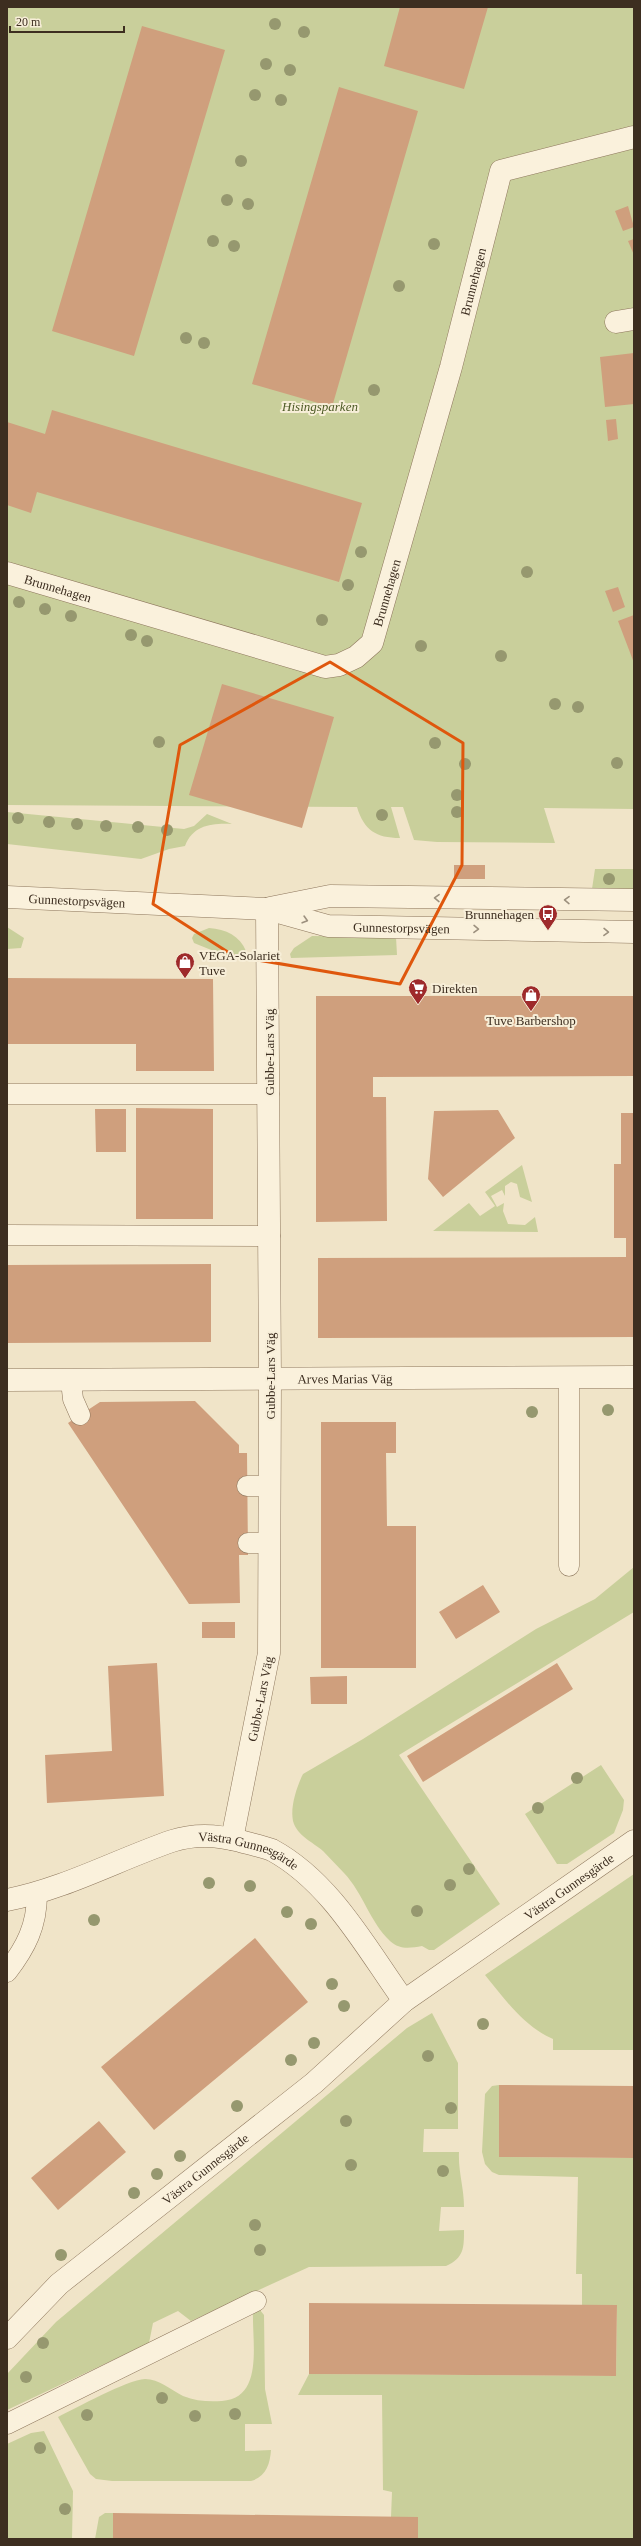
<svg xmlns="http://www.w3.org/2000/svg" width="641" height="2546" viewBox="0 0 641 2546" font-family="'Times New Roman',serif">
<rect width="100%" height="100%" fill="#f0e4c8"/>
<!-- green -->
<path fill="#c9cf9b" d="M7,7H634V809L544,808L555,843L437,842L414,840L403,807H391L400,838C376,838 364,830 357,807L7,805Z
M7,812L184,829L194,826L207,814L232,824C212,823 193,825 185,846L169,849L141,859L7,844Z
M595,869H634V891L592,889Z
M7,927L24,938L21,948L7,949Z
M209,928C226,929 240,936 246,951L243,956L231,958L194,943L192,938L194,934Z
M312,936L396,937L397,955L291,958L290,954L294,948Z
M522,1165L532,1202L520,1197L517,1184L511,1182L505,1186V1196L502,1190L491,1196L497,1207L504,1203L503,1211L508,1224L525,1225L535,1217L538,1232L433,1231L469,1203L480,1216L495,1206L485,1192Z
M634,1567V1612L399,1755L500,1904L434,1950H429L422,1946C410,1948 400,1950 390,1941C370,1922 363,1893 344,1873C337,1866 330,1858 323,1851C313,1842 297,1836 293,1821C290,1807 297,1786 303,1774L363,1739L536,1629L595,1599Z
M601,1765L624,1800L623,1810L614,1833L567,1864H557L525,1814Z
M634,1874V2050H553V2039C524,2027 504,1998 485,1975Z
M432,2013L458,2063V2129H424L423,2152H459C458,2171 464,2188 464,2207H441L439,2231L464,2230C464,2248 464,2258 446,2266L309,2267L191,2321L178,2311L153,2323L149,2343L7,2410V2374L56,2322L407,2028Z
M499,2085V2157L634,2158V2539H418L391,2517L392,2492L383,2490L382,2395H298L309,2374L616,2376L617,2305H582V2274H576L578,2177L499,2175L492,2172L485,2164L482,2152L485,2094L492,2086Z
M260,2310L264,2315L265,2389L272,2424H245V2451L271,2450C270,2464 266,2477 251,2481H112L96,2479L90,2474L58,2417C76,2408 127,2380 145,2379C159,2379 171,2390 183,2396C196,2401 208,2402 222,2401C264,2398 252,2343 253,2313Z
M44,2431L73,2491L72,2539H7V2444L31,2433Z
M105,2513H113V2539H95L99,2517Z"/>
<!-- building -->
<path fill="#cf9f7d" d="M400,7H488L464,89L384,66Z
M142,26L225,50L134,356L52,331Z
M339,87L418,111L332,407L252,384Z
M628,206L634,227L623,231L615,211Z
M634,239V255L628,241Z
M634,353V404L605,407L600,357Z
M52,410L362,503L339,582L37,492L31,513L7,505V422L45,434Z
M616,419L618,439L608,441L606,420Z
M618,587L625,607L613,612L605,591Z
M634,615V663L618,621Z
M222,684L334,717L302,828L189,795Z
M454,865H485V879H454Z
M7,978L213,979L214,1071H136V1044H7Z
M316,996H634V1076L373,1077V1097H386L387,1221L316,1222Z
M136,1108L213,1109V1219H136Z
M95,1109H126V1152H96Z
M498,1110L515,1138L443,1197L428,1179L434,1111Z
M621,1113H634V1337L318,1338V1258L626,1257V1238H614V1164H621Z
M211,1264V1342L7,1343V1265Z
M195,1401L239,1445V1453H247L248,1555H239L240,1603L189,1604L68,1423L100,1402Z
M321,1422H396V1453H386L387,1526H416V1668H321Z
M483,1585L500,1612L456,1639L439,1612Z
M202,1622H235V1638H202Z
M157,1663L164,1796L47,1803L45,1755L112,1751L108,1666Z
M557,1663L573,1689L423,1782L407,1756Z
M347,1676V1704H311L310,1677Z
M255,1938L308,2002L154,2130L101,2067Z
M499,2085L634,2086V2158L499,2157Z
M99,2121L126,2152L58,2210L31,2178Z
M309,2303L617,2305L616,2376L309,2374Z
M113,2513L418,2517V2539H113Z"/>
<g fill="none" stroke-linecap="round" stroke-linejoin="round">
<!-- service casing -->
<g stroke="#8d765c" stroke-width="21">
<path id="service" d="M7,1094H269
M7,1235L270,1236
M569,1377V1566
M71,1381L73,1399L80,1415
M247,1486H270
M248,1543H269
M7,1972C26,1947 37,1926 37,1894
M7,2424L256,2301"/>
</g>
<!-- minor casing -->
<g stroke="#8d765c" stroke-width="23">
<g id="minor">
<path d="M616,322L634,319"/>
<path id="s1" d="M7,573L325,667L339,665L356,657L372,643L451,367L501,171L634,137"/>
<path id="s2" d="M7,897L267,909L328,926L634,932"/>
<path d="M270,908L330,896L634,900"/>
<path id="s3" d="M7,1380L634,1377"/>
<path id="s4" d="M232,1839L269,1653L270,1379L267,909"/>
<path id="s5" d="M7,1900C64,1889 117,1860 172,1841C193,1834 218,1835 240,1841C250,1844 262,1846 272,1850C331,1882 366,1948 404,2001"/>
<path id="s6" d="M7,2338L59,2284L314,2083L404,2001L634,1841"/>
</g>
</g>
<!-- service -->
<use href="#service" stroke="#faf1dc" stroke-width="20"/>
<!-- minor -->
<use href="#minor" stroke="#faf1dc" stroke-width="22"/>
</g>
<!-- trees -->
<g fill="#96986f">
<circle cx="275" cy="24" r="6"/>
<circle cx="304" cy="32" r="6"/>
<circle cx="266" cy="64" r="6"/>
<circle cx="290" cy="70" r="6"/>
<circle cx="255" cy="95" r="6"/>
<circle cx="281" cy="100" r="6"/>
<circle cx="241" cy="161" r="6"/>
<circle cx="227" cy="200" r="6"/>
<circle cx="248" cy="204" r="6"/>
<circle cx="213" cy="241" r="6"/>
<circle cx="434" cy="244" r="6"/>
<circle cx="234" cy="246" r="6"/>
<circle cx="399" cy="286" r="6"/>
<circle cx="186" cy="338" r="6"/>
<circle cx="204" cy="343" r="6"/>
<circle cx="374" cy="390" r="6"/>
<circle cx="361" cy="552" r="6"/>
<circle cx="527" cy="572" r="6"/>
<circle cx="348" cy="585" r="6"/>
<circle cx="19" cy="602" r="6"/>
<circle cx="45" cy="609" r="6"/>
<circle cx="71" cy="616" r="6"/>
<circle cx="322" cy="620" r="6"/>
<circle cx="131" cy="635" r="6"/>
<circle cx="147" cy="641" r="6"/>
<circle cx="421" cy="646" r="6"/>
<circle cx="501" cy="656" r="6"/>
<circle cx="555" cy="704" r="6"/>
<circle cx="578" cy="707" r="6"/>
<circle cx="159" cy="742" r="6"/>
<circle cx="435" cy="743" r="6"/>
<circle cx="617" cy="763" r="6"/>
<circle cx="465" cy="764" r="6"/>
<circle cx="457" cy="795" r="6"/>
<circle cx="457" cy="812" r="6"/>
<circle cx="382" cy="815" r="6"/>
<circle cx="18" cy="818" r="6"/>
<circle cx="49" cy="822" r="6"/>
<circle cx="77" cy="824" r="6"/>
<circle cx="106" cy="826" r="6"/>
<circle cx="138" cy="827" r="6"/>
<circle cx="167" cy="830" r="6"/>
<circle cx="609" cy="879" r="6"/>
<circle cx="608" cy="1410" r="6"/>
<circle cx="532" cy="1412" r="6"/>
<circle cx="577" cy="1778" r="6"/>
<circle cx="538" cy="1808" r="6"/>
<circle cx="469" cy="1869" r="6"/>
<circle cx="209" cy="1883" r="6"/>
<circle cx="450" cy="1885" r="6"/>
<circle cx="250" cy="1886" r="6"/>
<circle cx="417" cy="1911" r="6"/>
<circle cx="287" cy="1912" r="6"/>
<circle cx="94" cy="1920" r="6"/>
<circle cx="311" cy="1924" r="6"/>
<circle cx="332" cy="1984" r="6"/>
<circle cx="344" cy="2006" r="6"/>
<circle cx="483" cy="2024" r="6"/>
<circle cx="314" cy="2043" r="6"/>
<circle cx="428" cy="2056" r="6"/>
<circle cx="291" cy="2060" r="6"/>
<circle cx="237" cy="2106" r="6"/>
<circle cx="451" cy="2108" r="6"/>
<circle cx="346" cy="2121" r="6"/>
<circle cx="180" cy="2156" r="6"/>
<circle cx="351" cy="2165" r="6"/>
<circle cx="443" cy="2171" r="6"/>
<circle cx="157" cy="2174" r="6"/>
<circle cx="134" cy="2193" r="6"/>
<circle cx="255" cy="2225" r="6"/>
<circle cx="260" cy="2250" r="6"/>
<circle cx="61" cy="2255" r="6"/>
<circle cx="43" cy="2343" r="6"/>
<circle cx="26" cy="2377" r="6"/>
<circle cx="162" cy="2398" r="6"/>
<circle cx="235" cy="2414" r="6"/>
<circle cx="87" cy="2415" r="6"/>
<circle cx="195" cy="2416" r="6"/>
<circle cx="40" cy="2448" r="6"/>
<circle cx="65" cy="2509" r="6"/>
</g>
<!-- one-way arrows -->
<defs><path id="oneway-chevron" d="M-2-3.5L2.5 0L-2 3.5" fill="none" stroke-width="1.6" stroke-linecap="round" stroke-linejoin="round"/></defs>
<g stroke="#9c907e">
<use href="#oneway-chevron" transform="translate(437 898) rotate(-179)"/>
<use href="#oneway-chevron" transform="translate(567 900) rotate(-179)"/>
<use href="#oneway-chevron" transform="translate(305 920) rotate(16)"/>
<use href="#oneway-chevron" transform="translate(476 929) rotate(1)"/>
<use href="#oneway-chevron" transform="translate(606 932) rotate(1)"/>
</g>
<!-- marked area -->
<path fill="none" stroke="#df570d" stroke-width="3" stroke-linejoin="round" d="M330,662L463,743L462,865L400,984L234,956L153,904L180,745Z"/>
<!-- icons -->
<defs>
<g id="bus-pin" transform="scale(1)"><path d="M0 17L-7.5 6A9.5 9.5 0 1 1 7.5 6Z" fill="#9e2a2b" stroke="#f7eed8"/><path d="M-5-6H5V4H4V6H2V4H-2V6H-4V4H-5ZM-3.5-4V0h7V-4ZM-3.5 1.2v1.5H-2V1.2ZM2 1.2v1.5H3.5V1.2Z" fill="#fff"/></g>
<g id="shop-pin" transform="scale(1)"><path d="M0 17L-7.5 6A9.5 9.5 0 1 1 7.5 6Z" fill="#9e2a2b" stroke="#f7eed8"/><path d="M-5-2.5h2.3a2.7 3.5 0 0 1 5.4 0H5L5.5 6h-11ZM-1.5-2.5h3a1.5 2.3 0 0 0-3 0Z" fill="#fff"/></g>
<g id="supermarket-pin" transform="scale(1)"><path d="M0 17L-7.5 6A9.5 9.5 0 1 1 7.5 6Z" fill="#9e2a2b" stroke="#f7eed8"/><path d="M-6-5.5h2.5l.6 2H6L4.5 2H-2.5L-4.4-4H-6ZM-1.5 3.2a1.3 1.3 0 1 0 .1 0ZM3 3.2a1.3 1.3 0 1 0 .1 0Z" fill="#fff"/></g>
</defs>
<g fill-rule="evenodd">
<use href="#bus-pin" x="548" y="914"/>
<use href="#shop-pin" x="185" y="962"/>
<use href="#supermarket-pin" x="418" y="988"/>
<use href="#shop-pin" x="531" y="995"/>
</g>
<g text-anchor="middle" stroke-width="4" stroke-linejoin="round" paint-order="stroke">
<!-- street labels -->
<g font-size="13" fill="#3d2e20" stroke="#f7eed8">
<text dy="5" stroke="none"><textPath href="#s1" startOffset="761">Brunnehagen</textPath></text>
<text dy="5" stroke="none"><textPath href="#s1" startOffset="53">Brunnehagen</textPath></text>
<text dy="5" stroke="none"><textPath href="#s1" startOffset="438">Brunnehagen</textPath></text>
<text dy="5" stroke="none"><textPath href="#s2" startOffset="70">Gunnestorpsvägen</textPath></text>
<text dy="5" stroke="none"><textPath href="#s2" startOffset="397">Gunnestorpsvägen</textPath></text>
<text transform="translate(269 1052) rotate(-90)" y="5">Gubbe-Lars Väg</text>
<text transform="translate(270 1376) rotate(-90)" y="5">Gubbe-Lars Väg</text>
<text dy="5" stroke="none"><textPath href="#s3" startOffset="338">Arves Marias Väg</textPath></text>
<text dy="5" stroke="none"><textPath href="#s4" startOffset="143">Gubbe-Lars Väg</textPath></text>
<text dy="5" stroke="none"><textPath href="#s5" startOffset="255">Västra Gunnesgärde</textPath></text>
<text dy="5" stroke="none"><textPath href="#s6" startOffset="722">Västra Gunnesgärde</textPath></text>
<text dy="5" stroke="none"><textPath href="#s6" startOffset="261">Västra Gunnesgärde</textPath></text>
</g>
<!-- park labels -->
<g font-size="13" font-style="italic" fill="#4d5a26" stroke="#f7eed8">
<text x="320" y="411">Hisingsparken</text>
</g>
<!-- poi labels -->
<g font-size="13" fill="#3d2e20" stroke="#f7eed8" text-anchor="start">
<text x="534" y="919" text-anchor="end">Brunnehagen</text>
<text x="199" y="960">VEGA-Solariet<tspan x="199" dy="15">Tuve</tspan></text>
<text x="432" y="993">Direkten</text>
<text x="531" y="1025" text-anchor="middle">Tuve Barbershop</text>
</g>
</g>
<!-- border -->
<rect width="641" height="2546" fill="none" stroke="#3d2e20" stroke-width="16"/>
<!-- scale -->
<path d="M10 26v6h114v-6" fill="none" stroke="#3d2e20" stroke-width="2"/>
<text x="16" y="26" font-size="12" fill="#3d2e20" stroke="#f7eed8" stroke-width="3" paint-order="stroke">20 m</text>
</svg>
